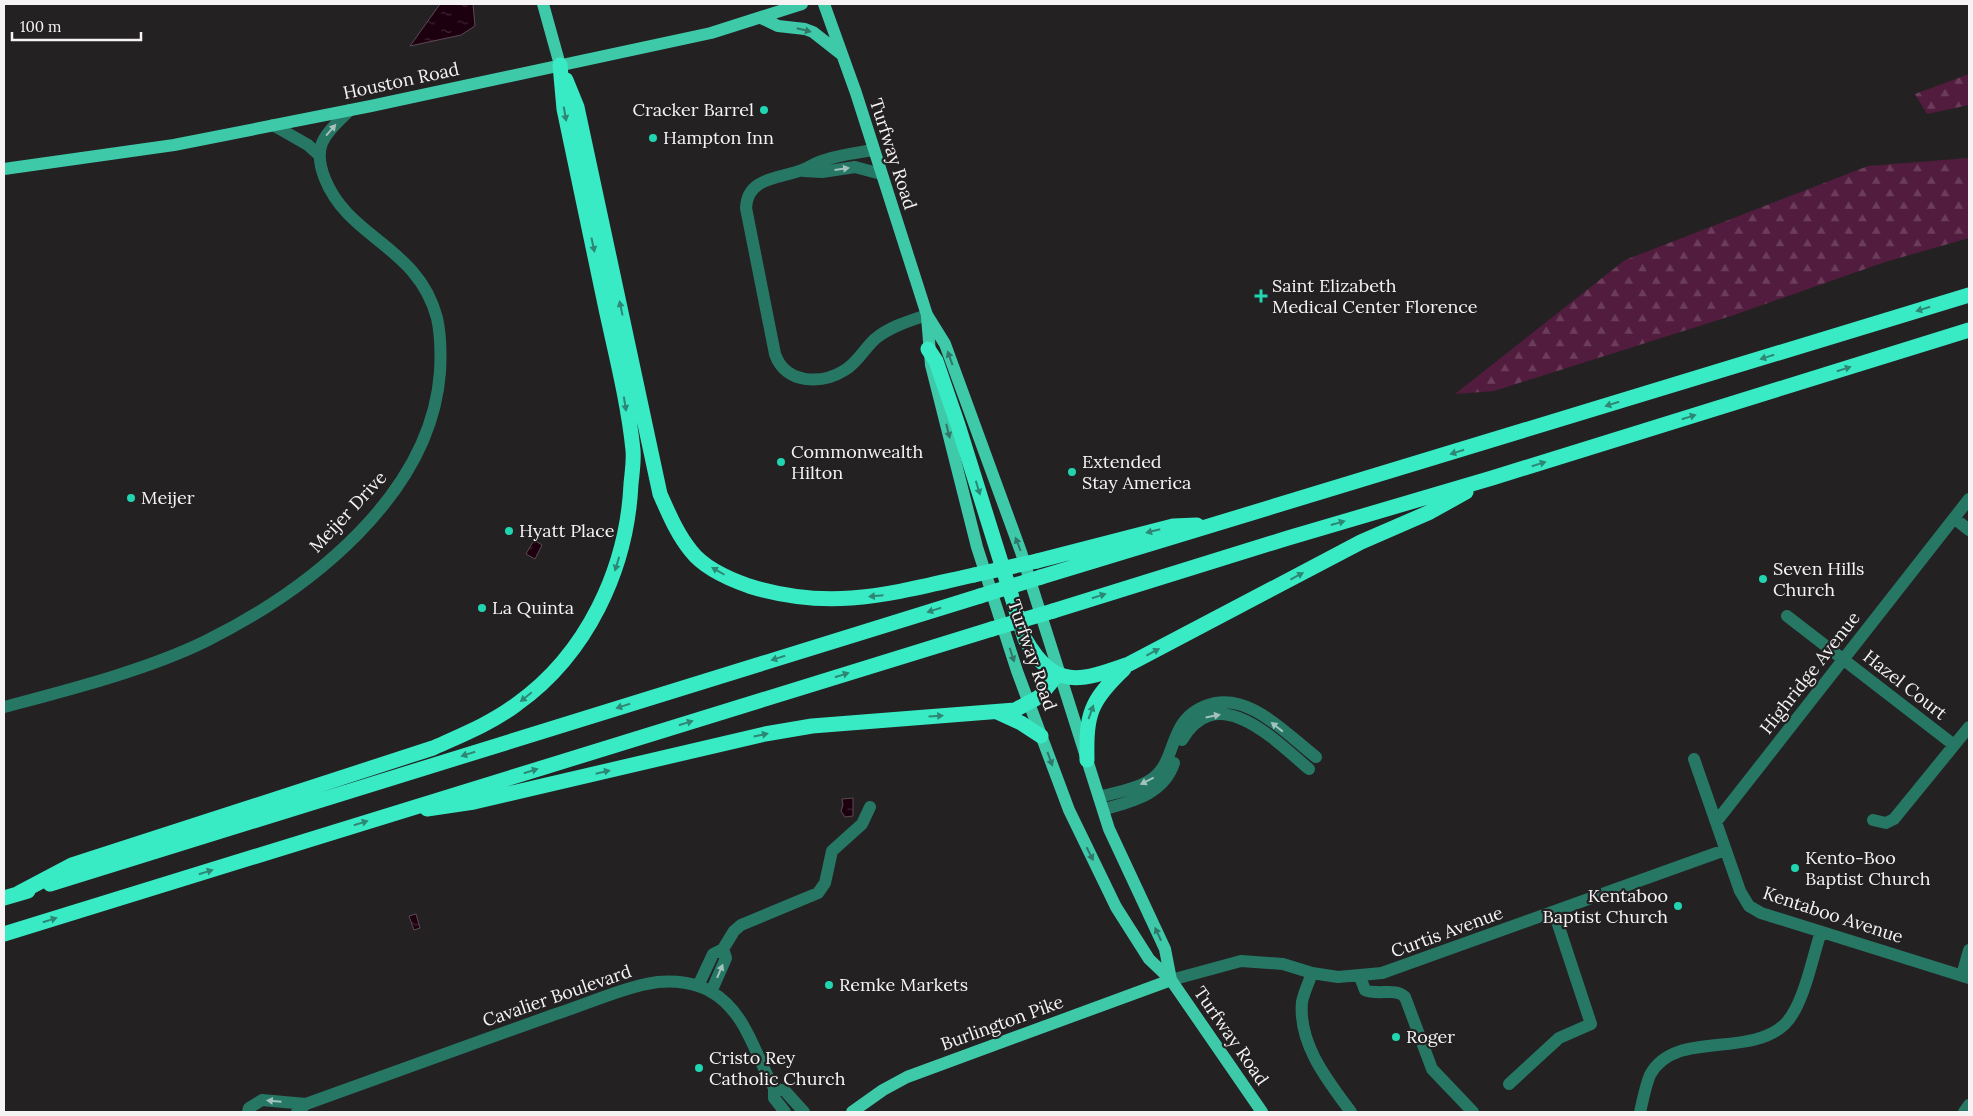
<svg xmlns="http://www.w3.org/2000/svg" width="1973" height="1116" viewBox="0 0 1973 1116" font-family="Lora,serif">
<defs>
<pattern id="forest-firs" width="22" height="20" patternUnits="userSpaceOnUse" patternTransform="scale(1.25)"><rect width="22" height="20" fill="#511c3d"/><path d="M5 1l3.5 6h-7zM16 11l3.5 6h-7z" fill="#6b3d5a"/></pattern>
<pattern id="water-ripples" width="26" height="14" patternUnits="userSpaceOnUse" patternTransform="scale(1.25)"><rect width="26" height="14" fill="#1c0010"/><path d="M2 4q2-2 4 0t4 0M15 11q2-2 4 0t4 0" fill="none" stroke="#3e2633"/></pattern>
</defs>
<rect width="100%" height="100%" fill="#242123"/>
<!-- forest -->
<path fill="url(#forest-firs)" d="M1969,74V105L1927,114L1915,94Z
M1969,158V238L1885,262L1734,315L1494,391L1455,394L1625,260L1868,166Z"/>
<!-- water -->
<path fill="url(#water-ripples)" stroke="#5d4954" d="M440,4H473L475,26L461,35L410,46Z
M534,540L542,545L535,559L526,554Z
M853,798V816L845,817L841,811L843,805L842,799Z
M416,914L420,928L414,930L409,916Z"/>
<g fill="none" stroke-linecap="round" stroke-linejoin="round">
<!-- minor -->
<path stroke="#267865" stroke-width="12" d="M273,125L308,145L318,154
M873,150C856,153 836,155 819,162C813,164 808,168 802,170C779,179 747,177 746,208L775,354C785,384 821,385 845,370C858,362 864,349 875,339C889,327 909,321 927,315
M804,171L822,172L855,167L881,174
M1954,518L1969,530
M1787,616L1954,745
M4,707C68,690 147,670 206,641C309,590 431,495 440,372C441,354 441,336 437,318C418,246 349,239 325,179C311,144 326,134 350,110
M1182,740C1217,679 1276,741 1309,769
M1694,759L1740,891L1749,906L1761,913L1969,978
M1099,797C1117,792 1138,789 1153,778C1168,767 1170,748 1178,732C1183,720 1193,711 1205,706C1247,689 1285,733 1316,757
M1105,809C1133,801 1164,794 1174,763
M1873,820L1886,823L1894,819L1969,727
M1716,822L1969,499
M1312,973C1309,982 1304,992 1302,1002C1298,1044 1328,1081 1351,1112
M1962,975L1969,950
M1360,977L1365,990C1378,996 1395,987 1405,997L1432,1069L1473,1112
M1171,980L1241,961L1283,964L1312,973L1338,977L1382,973L1725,850
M698,986L713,954L723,949L734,931L741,925L818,893L825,883L832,851L862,824L870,807
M711,992L726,958L723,949
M1509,1084L1559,1038L1591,1024L1554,912
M774,1088L785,1091L804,1112
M248,1112L249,1108L262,1100L306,1104
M297,1112L306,1104C389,1074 471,1044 553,1015C585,1005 626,986 658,982C675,980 695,983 710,991C747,1012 754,1054 774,1088V1098L785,1112
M1640,1112C1643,1100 1645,1087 1650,1075C1674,1029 1749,1059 1785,1024C1804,1005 1812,958 1821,932
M1964,1112L1969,1105"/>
<!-- major -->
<path stroke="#3ecaa9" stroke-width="12" d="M543,4L560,65
M824,4L856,93L927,315L945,344L1021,552L1109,829L1165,949L1171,980
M761,18L778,26L805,29L813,32L841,54
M4,169L174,145L371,106L711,33L802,4
M927,317L931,365L977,547L1017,671L1069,810L1116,907L1149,959L1171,980L1262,1112
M852,1112L883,1090L907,1077L1171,980"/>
<!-- highway -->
<path stroke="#38ebc4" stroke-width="15" d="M566,80L577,107L660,494C669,514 677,534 691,551C704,568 729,579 749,586C832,612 893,593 974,575
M928,349L936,361L958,425L1025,639C1055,691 1081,681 1129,664L1361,542L1430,512L1466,492
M1037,561L1173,526L1197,525
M1041,577L1969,295
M1053,611L1288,538L1492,478L1969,330
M997,712L1021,723L1041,736
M1087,760C1086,714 1090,701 1124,669
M427,809L474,802L765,734L812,726L1015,710L1039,697L1058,674
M50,884L980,596
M19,893L72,865L433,748C462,735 492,723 517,704C587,654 627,569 631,484C632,473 634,461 633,450C628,402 616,355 606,309C592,242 578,176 564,109L560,65
M4,898L28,891
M4,934L992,629"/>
<!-- highway-bridge -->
<path stroke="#38ebc4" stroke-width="15" d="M974,575L1037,561
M980,596L1041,577
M992,629L1053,611"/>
</g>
<!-- one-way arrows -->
<defs><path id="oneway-solid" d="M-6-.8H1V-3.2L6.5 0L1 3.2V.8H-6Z" transform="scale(1.25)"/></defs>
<g fill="#317666">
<use href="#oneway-solid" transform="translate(804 30) rotate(14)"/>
<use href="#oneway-solid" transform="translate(950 358) rotate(-110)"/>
<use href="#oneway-solid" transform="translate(948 431) rotate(76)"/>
<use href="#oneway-solid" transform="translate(1018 544) rotate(-111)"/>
<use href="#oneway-solid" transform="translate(1012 655) rotate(72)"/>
<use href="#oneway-solid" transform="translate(1050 759) rotate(70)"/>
<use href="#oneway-solid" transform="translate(1090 854) rotate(63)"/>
<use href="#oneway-solid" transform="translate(1158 934) rotate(-115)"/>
</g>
<g fill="#2e8674">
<use href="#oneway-solid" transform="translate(565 114) rotate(80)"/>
<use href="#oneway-solid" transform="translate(593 245) rotate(78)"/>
<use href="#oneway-solid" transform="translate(621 308) rotate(-102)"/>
<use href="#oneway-solid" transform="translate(1923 309) rotate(163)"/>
<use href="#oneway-solid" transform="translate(1767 357) rotate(163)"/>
<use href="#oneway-solid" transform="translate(1844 369) rotate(-17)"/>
<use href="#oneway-solid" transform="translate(625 404) rotate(81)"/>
<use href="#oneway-solid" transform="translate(1612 404) rotate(163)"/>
<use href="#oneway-solid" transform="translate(1689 417) rotate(-17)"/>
<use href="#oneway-solid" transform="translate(1457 452) rotate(163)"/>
<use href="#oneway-solid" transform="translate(1539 464) rotate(-17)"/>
<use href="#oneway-solid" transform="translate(978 488) rotate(73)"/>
<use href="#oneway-solid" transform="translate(1338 523) rotate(-16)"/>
<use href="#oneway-solid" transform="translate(1153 531) rotate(166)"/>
<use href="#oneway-solid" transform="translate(617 564) rotate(107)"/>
<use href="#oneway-solid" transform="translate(718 571) rotate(-150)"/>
<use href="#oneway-solid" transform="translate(1297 576) rotate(-28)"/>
<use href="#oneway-solid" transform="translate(876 596) rotate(175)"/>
<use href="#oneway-solid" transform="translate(1099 596) rotate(-17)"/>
<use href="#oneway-solid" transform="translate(934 610) rotate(163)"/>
<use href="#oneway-solid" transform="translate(1153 652) rotate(-28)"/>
<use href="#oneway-solid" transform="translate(778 658) rotate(163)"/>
<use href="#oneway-solid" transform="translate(842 675) rotate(-17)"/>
<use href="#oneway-solid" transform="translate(526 697) rotate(141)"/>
<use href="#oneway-solid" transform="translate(623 706) rotate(163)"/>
<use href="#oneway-solid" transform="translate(1091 712) rotate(-70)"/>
<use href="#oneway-solid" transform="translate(936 716) rotate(-4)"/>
<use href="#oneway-solid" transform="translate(686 723) rotate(-17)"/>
<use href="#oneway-solid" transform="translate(761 735) rotate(-12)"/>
<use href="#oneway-solid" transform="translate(468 754) rotate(163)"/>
<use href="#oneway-solid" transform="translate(531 771) rotate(-17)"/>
<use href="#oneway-solid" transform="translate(603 772) rotate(-13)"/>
<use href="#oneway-solid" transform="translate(361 823) rotate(-18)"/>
<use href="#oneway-solid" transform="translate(206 872) rotate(-17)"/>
<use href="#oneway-solid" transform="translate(50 920) rotate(-17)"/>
</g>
<g fill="#a2c2bb">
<use href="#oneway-solid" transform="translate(331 130) rotate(-49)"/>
<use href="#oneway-solid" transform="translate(842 169) rotate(-8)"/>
<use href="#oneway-solid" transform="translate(1213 716) rotate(-11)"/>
<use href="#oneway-solid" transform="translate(1277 727) rotate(-142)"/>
<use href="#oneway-solid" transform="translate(1147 781) rotate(153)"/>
<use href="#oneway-solid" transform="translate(720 971) rotate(-67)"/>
<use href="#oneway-solid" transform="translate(274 1101) rotate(-175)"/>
</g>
<!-- markers -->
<g fill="#20d5b0" stroke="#242123" stroke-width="2">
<circle cx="764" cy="110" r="5"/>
<circle cx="653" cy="138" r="5"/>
<path d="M1258.5 288.5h5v5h5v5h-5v5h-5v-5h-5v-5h5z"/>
<circle cx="781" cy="462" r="5"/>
<circle cx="1072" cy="472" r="5"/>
<circle cx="131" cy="498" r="5"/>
<circle cx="509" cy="531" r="5"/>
<circle cx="1763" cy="579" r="5"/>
<circle cx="482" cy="608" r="5"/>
<circle cx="1795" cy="868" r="5"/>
<circle cx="1678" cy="906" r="5"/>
<circle cx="829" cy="985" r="5"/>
<circle cx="1396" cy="1037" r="5"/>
<circle cx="699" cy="1068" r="5"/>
</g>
<g text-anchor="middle" stroke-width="4.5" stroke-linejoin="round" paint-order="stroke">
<!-- street labels -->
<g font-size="18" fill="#f5f3f4" stroke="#242123">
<text transform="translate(401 81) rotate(-12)" y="6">Houston Road</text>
<text transform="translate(893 154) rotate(72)" y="6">Turfway Road</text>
<text transform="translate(348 512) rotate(-47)" y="6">Meijer Drive</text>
<text transform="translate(1032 655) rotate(71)" y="6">Turfway Road</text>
<text transform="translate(1810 673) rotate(-52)" y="6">Highridge Avenue</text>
<text transform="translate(1905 685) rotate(38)" y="6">Hazel Court</text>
<text transform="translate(1833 915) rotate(18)" y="6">Kentaboo Avenue</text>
<text transform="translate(1447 932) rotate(-20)" y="6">Curtis Avenue</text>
<text transform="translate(557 996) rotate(-19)" y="6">Cavalier Boulevard</text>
<text transform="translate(1002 1023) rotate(-20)" y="6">Burlington Pike</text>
<text transform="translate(1231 1036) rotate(55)" y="6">Turfway Road</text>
</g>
<!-- poi labels -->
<g font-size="18" fill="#f5f3f4" stroke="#242123" text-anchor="start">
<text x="754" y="116" text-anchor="end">Cracker Barrel</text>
<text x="663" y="144">Hampton Inn</text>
<text x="1272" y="292">Saint Elizabeth<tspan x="1272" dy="21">Medical Center Florence</tspan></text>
<text x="791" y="458">Commonwealth<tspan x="791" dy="21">Hilton</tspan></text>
<text x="1082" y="468">Extended<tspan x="1082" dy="21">Stay America</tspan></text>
<text x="141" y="504">Meijer</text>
<text x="519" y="537">Hyatt Place</text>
<text x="1773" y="575">Seven Hills<tspan x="1773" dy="21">Church</tspan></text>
<text x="492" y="614">La Quinta</text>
<text x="1805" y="864">Kento-Boo<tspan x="1805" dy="21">Baptist Church</tspan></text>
<text x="1668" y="902" text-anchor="end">Kentaboo<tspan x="1668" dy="21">Baptist Church</tspan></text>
<text x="839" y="991">Remke Markets</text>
<text x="1406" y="1043">Roger</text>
<text x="709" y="1064">Cristo Rey<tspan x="709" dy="21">Catholic Church</tspan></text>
</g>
</g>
<!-- border -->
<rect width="1973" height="1116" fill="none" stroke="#f5f3f4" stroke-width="10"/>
<!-- scale -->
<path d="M12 32v8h129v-8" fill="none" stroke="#f5f3f4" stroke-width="2.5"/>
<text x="20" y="32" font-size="15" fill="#f5f3f4" stroke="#242123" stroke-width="4" paint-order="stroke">100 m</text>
</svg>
